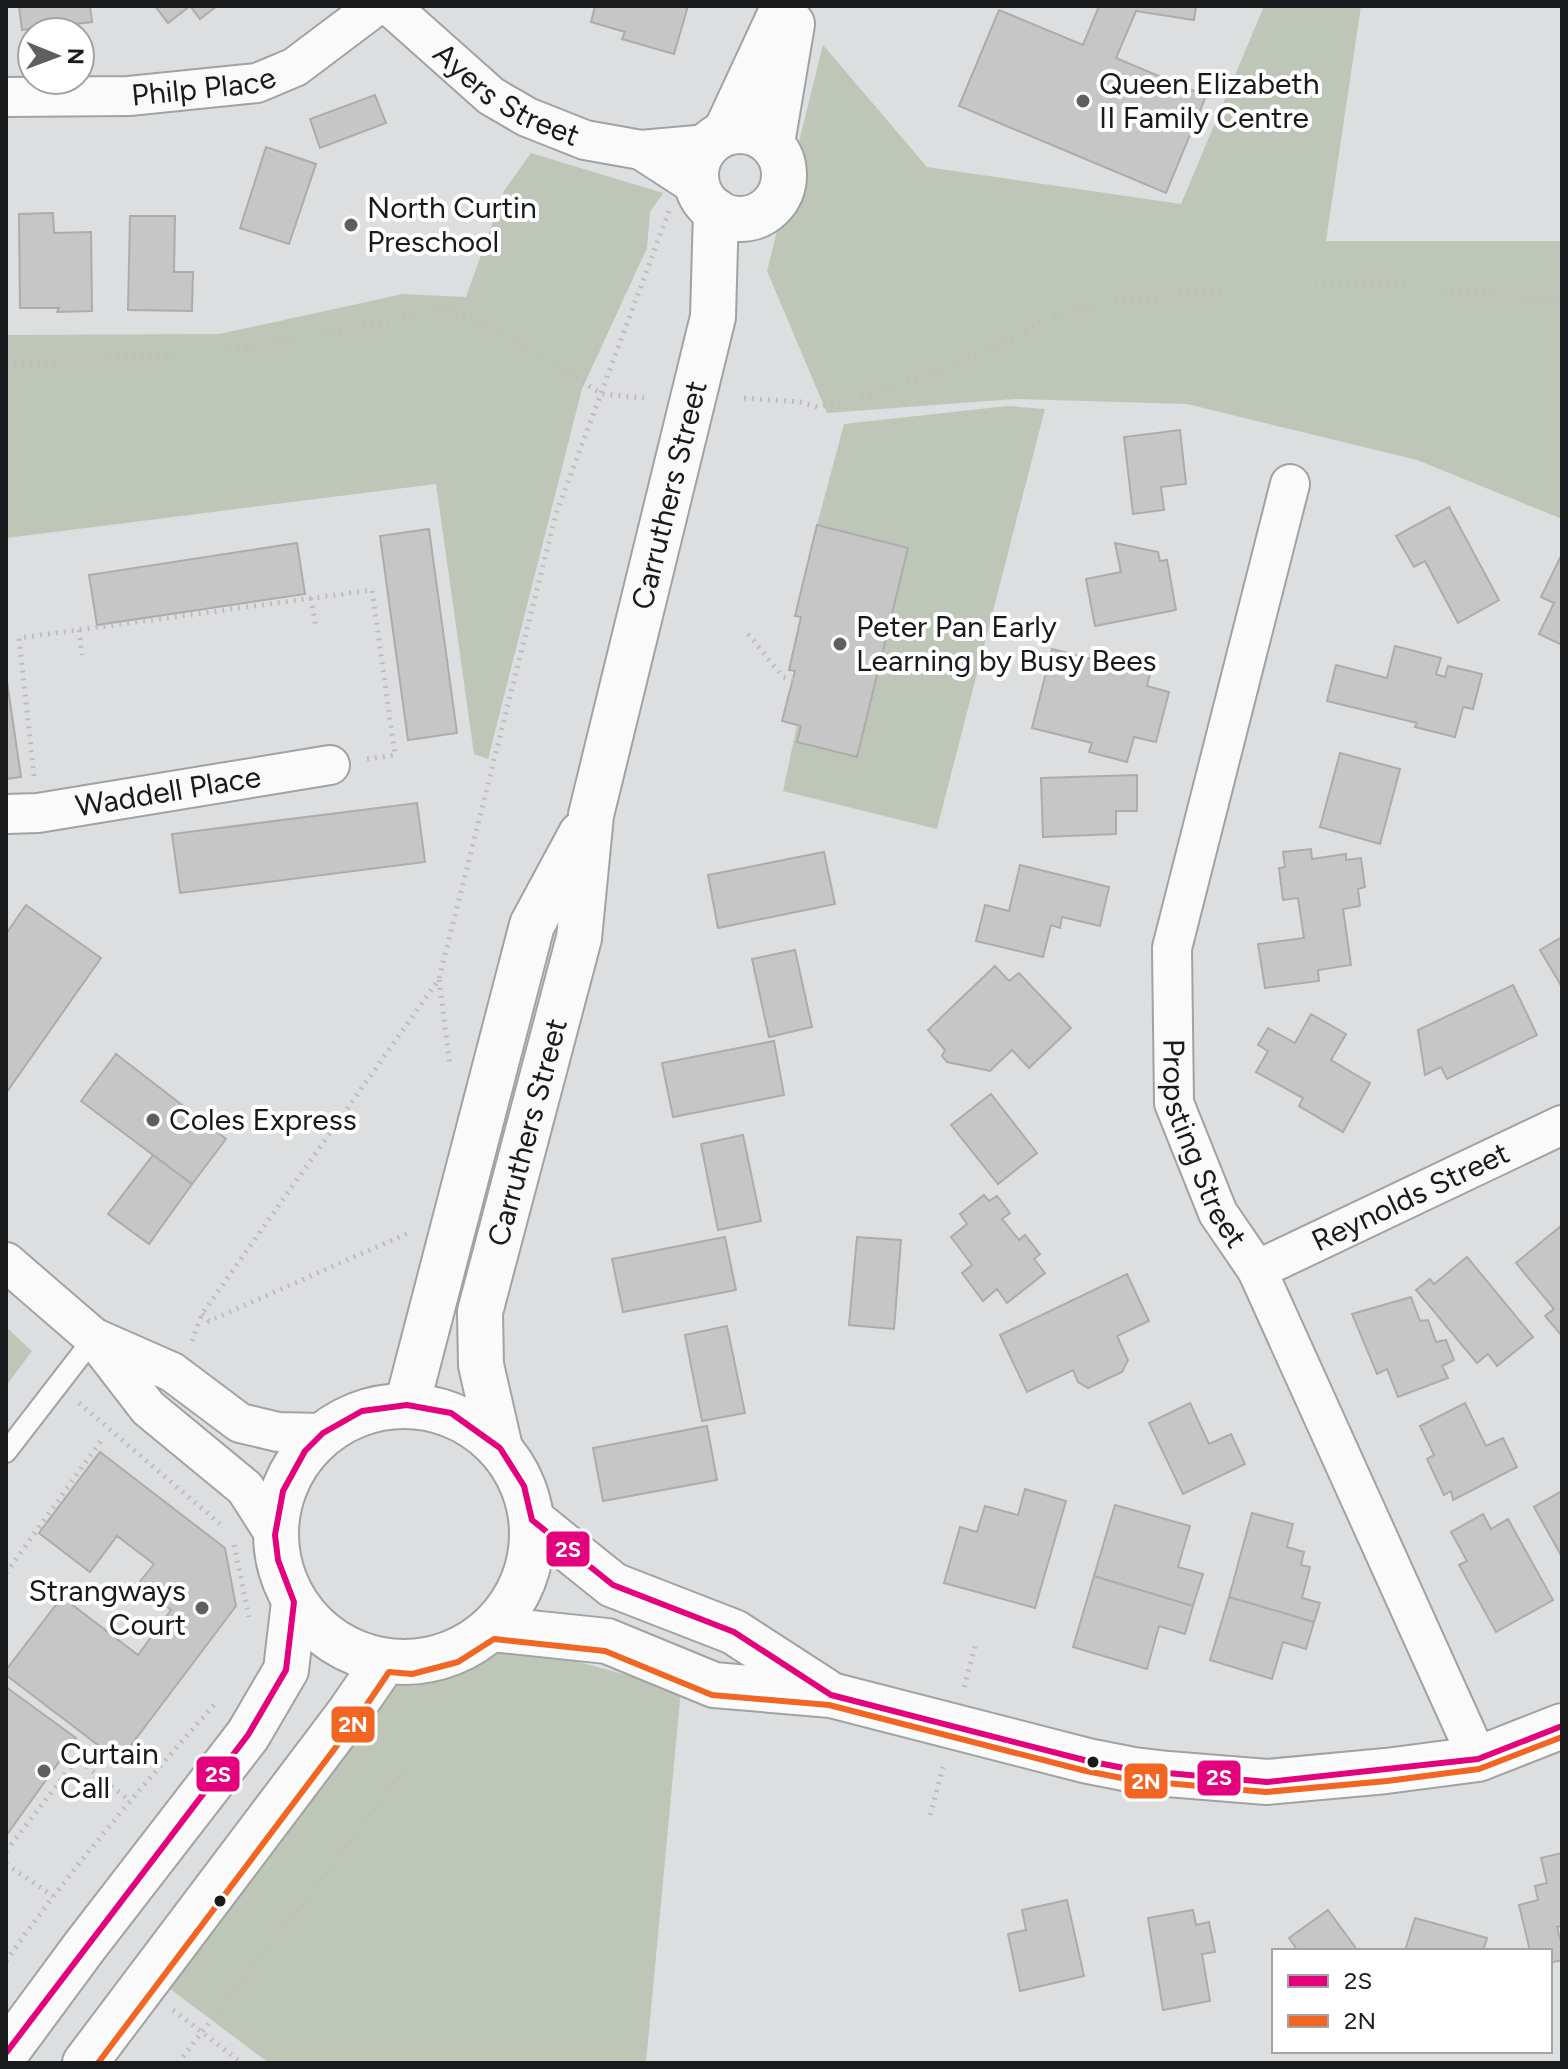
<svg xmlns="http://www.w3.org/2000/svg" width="1568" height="2069" viewBox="0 0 1568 2069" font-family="Figtree,sans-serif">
<rect width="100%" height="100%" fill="#dddedf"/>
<!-- green -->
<path fill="#bec7b7" d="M1264,6H1361L1326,241H1562V519L1417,460L1187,404L1015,399L827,413L767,271L823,45L927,167L1181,204Z
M531,153L663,193L650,212L647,248L582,389L488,759L474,754L436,484L6,538V335L219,334L403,294L466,297L504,191Z
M1007,406L1045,409L937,829L783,791L797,725L801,726L797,742L857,756L908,548L817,525L844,424Z
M6,1327L32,1351L6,1386Z
M506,1642L681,1690L646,2063H269L169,1988L396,1686Z"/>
<!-- building -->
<path fill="#c6c6c7" stroke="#acacac" stroke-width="2" d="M19,6H90L92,22L22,30Z
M155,6H217L200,19L190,6L168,23Z
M595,6H688L674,54L622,39L625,32L591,22Z
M1099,6H1196L1194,20L1136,11L1116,58L1206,96L1166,193L959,106L999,10L1083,45Z
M375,95L386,123L320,148L310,119Z
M266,147L316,164L289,244L240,228Z
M53,213L54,233L91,232L92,311L57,312L59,308H20L19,214Z
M130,216H175L174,272H193L192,311L128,310Z
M1180,430L1186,484L1161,487L1164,510L1133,514L1124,437Z
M1449,507L1499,600L1458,623L1425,561L1414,567L1396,536Z
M817,525L908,548L857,757L797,742L801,726L782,721L795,671L789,670L801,617L795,616Z
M429,529L457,733L408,740L380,536Z
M297,543L305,594L97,625L89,575Z
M1115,543L1158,552L1160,561L1167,560L1176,610L1095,626L1086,579L1121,572Z
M1562,554V645L1539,634L1554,603L1541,597Z
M1395,646L1441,658L1436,674L1445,677L1448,666L1482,674L1473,709L1463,707L1455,737L1415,727L1417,723L1327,701L1336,665L1387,678Z
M1052,649L1150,674L1147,686L1169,692L1156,742L1134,737L1127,762L1089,752L1092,743L1032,728Z
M6,675L21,777L6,779Z
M1340,753L1400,769L1380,844L1320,827Z
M1137,775V811H1116V834L1043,837L1041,778Z
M417,803L425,862L180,893L172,834Z
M1311,849L1312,859L1346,854V860L1361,858L1365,887L1358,889L1360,906L1343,909L1351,965L1318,970L1319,981L1265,988L1258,944L1304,938L1298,898L1283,900L1279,868L1285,867L1283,852Z
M824,852L835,904L718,928L708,875Z
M1020,865L1109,887L1100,926L1062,917L1060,928L1051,925L1043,957L976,941L985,905L1009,911Z
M26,905L101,958L6,1093V934Z
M1562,937V987L1540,950Z
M795,950L812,1027L769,1037L752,959Z
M995,966L1009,981L1019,973L1071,1028L1029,1068L1012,1050L990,1071L947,1062L942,1056L945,1050L928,1030Z
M1513,985L1537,1035L1447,1079L1441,1067L1425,1075L1418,1030Z
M1311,1014L1346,1034L1331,1060L1370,1083L1343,1132L1299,1106L1303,1098L1256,1072L1268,1051L1258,1045L1268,1028L1295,1043Z
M774,1041L784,1095L673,1117L662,1063Z
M116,1054L226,1139L192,1184L81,1101Z
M991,1094L1037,1153L998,1184L951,1125Z
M743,1135L761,1221L718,1230L701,1144Z
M153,1155L192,1184L149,1244L108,1214Z
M984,1195L989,1201L997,1196L1010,1213L1002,1219L1019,1240L1025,1235L1040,1254L1034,1259L1045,1273L1007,1303L997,1289L983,1301L962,1273L972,1265L951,1237L967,1224L960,1214Z
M1562,1225V1336L1545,1316L1554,1309L1516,1263Z
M725,1237L736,1290L623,1312L612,1259Z
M857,1237L901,1240L894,1329L849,1325Z
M1467,1257L1533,1337L1497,1366L1488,1354L1477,1363L1416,1290L1430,1279L1434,1284Z
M1127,1274L1149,1321L1117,1336L1128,1360L1122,1372L1088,1388L1078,1382L1073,1370L1027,1392L1000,1335Z
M1411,1297L1420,1321L1428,1320L1436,1342L1446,1340L1454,1360L1442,1366L1448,1378L1398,1397L1387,1369L1377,1374L1352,1314Z
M727,1326L745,1413L702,1421L685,1335Z
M1190,1403L1209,1444L1231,1434L1245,1464L1183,1494L1149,1423Z
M1465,1403L1486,1446L1503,1438L1517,1467L1453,1500L1451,1491L1444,1495L1427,1459L1434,1455L1420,1426Z
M707,1426L717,1480L603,1501L593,1448Z
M100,1452L225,1548L236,1606L119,1761L6,1675V1670L62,1597L138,1655L171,1610L138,1584L154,1564L117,1536L90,1572L39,1533Z
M1025,1489L1066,1501L1035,1608L944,1583L960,1527L977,1532L985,1506L1018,1515Z
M1562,1491V1557L1534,1507Z
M1115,1505L1190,1526L1178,1567L1203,1574L1193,1606L1094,1576Z
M1252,1513L1293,1524L1287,1547L1304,1552L1301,1565L1310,1567L1302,1598L1320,1603L1314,1622L1229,1597Z
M1483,1514L1491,1529L1508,1519L1553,1600L1496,1632L1459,1565L1467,1561L1451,1532Z
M1094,1576L1193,1606L1185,1634L1159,1626L1147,1669L1073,1647Z
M1229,1597L1314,1622L1306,1649L1283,1642L1272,1679L1210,1660Z
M6,1687L76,1738L6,1836Z
M1562,1853V1926L1557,1927L1562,1946V1960L1550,1963V1951H1530L1519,1905L1538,1900L1535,1886L1547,1883L1541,1858Z
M1067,1900L1084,1976L1020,1991L1008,1934L1026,1930L1022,1910Z
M1193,1910L1196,1925L1209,1922L1215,1952L1202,1954L1210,2001L1163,2010L1148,1918Z
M1328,1910L1358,1951H1298L1289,1938Z
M1415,1918L1487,1938L1483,1951H1405Z"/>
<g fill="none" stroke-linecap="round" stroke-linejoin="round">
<!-- lane casing -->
<g stroke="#a1a2a3" stroke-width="24">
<path id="lane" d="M6,1452L94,1338"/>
</g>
<!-- street casing -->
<g stroke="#a1a2a3" stroke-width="42">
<g id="street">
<path id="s1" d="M390,6L491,96L527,117L585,140L641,150L708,144"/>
<path id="s2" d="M6,97L129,96L257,83L295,67L376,6"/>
<path d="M641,150L698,187"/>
<path id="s3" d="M1290,484L1172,948L1174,1103L1218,1213L1257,1270L1478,1759"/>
<path id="s4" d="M6,814L38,813L330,765"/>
<path d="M6,1262L94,1338L148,1408L245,1488L275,1535"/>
<path id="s5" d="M1257,1270L1562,1125"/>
<path d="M97,1339L172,1372L240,1423L278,1432L323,1433"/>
</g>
</g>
<!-- secondary casing -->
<g stroke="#a1a2a3" stroke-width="48">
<g id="secondary">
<circle cx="740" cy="175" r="44"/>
<path d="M725,133L784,6"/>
<path d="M772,143L792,24"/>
<path d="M407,1405L532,925L581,834"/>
<circle cx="404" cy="1534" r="128"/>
<path id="s6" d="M500,1448L481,1365L480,1312L579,938L591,815L713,317L716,211"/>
<path d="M532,1520L613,1585L734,1632L825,1691"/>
<path d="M492,1629L607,1641L714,1685L831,1695L1088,1761L1134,1770L1168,1774L1267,1782L1386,1771L1478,1759L1562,1726"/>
<path d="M6,2053L85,1946L248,1735L286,1670L294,1602"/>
<path d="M85,2063L349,1713L384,1662"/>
</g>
</g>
<!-- path -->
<path stroke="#bebec0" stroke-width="5" stroke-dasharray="2 6" stroke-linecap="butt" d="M6,363H41L233,350L381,323L441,307L498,330L602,394L644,398
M744,398L800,402L818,407L875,394L953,365L1006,342L1043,321L1088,306L1225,289L1391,285L1562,301
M311,598L316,627
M79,630L82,655
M748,634L783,677L793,680
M34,776L19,638L372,590L395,755L366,759
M439,980L450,1066
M202,1314L209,1321L408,1233
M192,1341L202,1314L439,979L556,514L669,211
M79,1403L220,1524
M234,1545L249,1617
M6,1573L103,1438
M964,1687L975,1646
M930,1815L943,1767
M6,1851L77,1759L129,1800
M6,1864L53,1896
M6,1961C69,1871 141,1787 214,1705
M173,2010L242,2063
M178,2063L410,1764"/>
<!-- lane -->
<use href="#lane" stroke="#fafafa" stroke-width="20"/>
<!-- street -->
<use href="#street" stroke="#fafafa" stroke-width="38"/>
<!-- secondary -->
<use href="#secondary" stroke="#fafafa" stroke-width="44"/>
<!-- bus-1 casing -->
<g stroke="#fff" stroke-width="12">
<path id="bus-1" d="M6,2053L248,1735L286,1670L294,1602L278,1560L275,1535L283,1491L305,1451L323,1433L362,1411L407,1405L451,1413L500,1448L524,1486L532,1520L613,1585L734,1632L831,1695L1088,1761L1134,1770L1267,1782L1478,1759L1562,1726"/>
</g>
<!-- bus-2 casing -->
<g stroke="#fff" stroke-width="12">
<path id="bus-2" d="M98,2063L357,1719L389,1672L412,1674L458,1662L494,1639L605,1651L712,1695L829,1705L1086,1771L1132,1780L1266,1792L1387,1781L1479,1769L1562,1737"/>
</g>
<!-- bus-1 -->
<use href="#bus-1" stroke="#e5007d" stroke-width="6"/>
<!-- bus-2 -->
<use href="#bus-2" stroke="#f26522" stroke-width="6"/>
</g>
<!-- markers -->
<g fill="#5e5f60" stroke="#fff" stroke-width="3">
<circle cx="1083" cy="101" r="8"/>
<circle cx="351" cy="225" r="8"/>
<circle cx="840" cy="644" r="8"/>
<circle cx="153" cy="1120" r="8"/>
<circle cx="202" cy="1608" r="8"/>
<circle cx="44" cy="1771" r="8"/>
</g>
<g fill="#191a1b" stroke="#fff" stroke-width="3">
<circle cx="1093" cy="1762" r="7"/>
<circle cx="220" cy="1901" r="7"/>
</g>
<g text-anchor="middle" stroke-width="8" stroke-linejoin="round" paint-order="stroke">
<!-- street labels -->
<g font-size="30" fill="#191a1b" stroke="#fff">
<text dy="10" stroke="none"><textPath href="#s2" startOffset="198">Philp Place</textPath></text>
<text dy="10" stroke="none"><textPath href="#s1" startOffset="148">Ayers Street</textPath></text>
<text dy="10" stroke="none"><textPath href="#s6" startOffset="978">Carruthers Street</textPath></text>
<text dy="10" stroke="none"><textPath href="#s4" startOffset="164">Waddell Place</textPath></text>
<text dy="10" stroke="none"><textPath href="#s6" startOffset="324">Carruthers Street</textPath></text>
<text dy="10" stroke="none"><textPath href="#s3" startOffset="680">Propsting Street</textPath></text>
<text dy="10" stroke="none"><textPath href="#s5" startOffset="170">Reynolds Street</textPath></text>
</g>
<!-- poi labels -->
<g font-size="30" fill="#191a1b" stroke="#fff" text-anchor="start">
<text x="1099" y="94">Queen Elizabeth<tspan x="1099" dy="34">II Family Centre</tspan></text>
<text x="367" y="218">North Curtin<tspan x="367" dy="34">Preschool</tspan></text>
<text x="856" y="637">Peter Pan Early<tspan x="856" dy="34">Learning by Busy Bees</tspan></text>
<text x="169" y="1130">Coles Express</text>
<text x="186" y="1601" text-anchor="end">Strangways<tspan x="186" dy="34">Court</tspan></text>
<text x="60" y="1764">Curtain<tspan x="60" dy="34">Call</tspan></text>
</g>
</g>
<g stroke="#fff" stroke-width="3">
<rect x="545" y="1530" width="46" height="38" rx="8" fill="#e5007d"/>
<rect x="330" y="1705" width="46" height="39" rx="8" fill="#f26522"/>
<rect x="195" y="1755" width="46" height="38" rx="8" fill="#e5007d"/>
<rect x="1196" y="1759" width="46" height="38" rx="8" fill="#e5007d"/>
<rect x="1123" y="1762" width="46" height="38" rx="8" fill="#f26522"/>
</g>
<g font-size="22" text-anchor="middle" font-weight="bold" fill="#fff">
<text x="568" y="1557">2S</text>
<text x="353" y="1732">2N</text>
<text x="218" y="1782">2S</text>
<text x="1219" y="1785">2S</text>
<text x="1146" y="1789">2N</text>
</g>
<!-- border -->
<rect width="1568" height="2069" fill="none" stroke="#191a1b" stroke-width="16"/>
<!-- legend -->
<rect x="1272" y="1949" width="280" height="104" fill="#ffffff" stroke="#a3a3a4" stroke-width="2"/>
<rect x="1288" y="1975" width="40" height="12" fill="#e5007d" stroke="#a3a3a4" stroke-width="2"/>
<text x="1344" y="1989" font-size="24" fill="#191a1b">2S</text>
<rect x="1288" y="2015" width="40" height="12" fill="#f26522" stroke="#a3a3a4" stroke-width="2"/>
<text x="1344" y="2029" font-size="24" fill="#191a1b">2N</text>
<!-- north arrow -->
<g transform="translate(56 56) rotate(91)"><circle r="38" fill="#ffffff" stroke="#a3a3a4" stroke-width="2"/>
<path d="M0-6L14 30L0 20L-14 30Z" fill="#5e5f60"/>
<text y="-12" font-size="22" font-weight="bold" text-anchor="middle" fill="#191a1b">N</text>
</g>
</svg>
